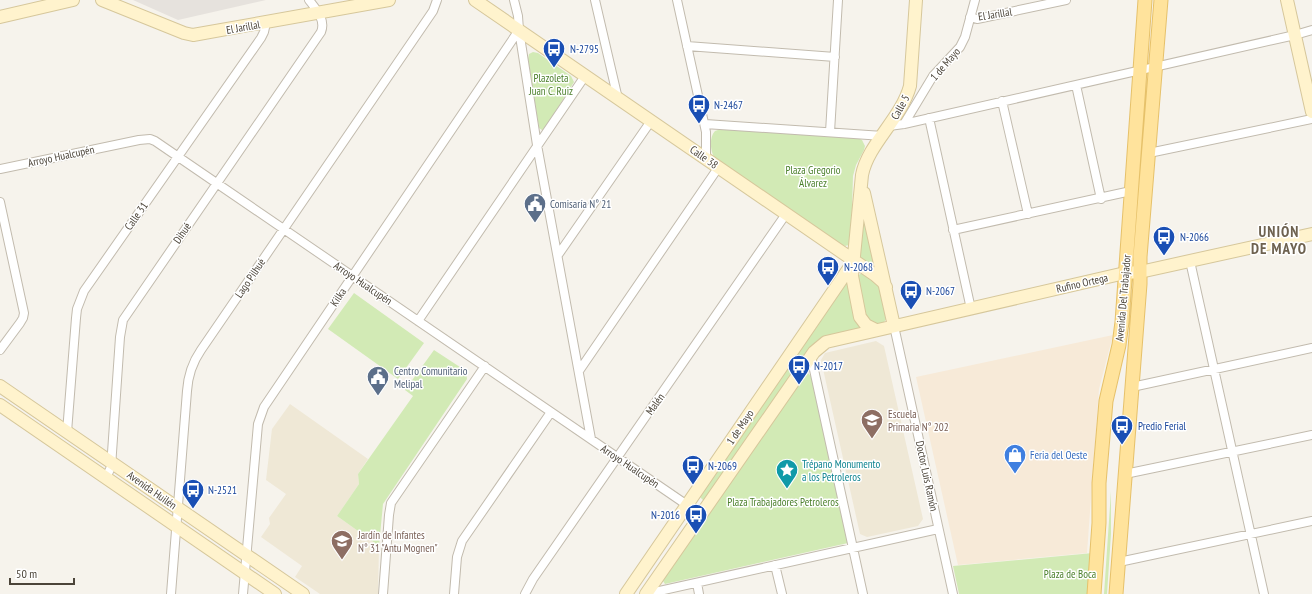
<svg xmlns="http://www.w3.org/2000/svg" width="1312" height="594" viewBox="0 0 1312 594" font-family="'PT Sans Narrow',sans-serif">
<rect width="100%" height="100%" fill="#f6f3ec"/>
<!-- commercial -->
<path fill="#f7ead8" d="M1113,335L1099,389L1087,553L958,565L916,377Z"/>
<!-- industrial -->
<path fill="#e6e2dd" d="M133,0H266L178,20Z"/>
<!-- education -->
<path fill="#efe8d6" d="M876,341L884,346L923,519L918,526L867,537L860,534L821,360L825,353Z
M290,404L368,459L358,474L359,484L337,516L379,546L378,594H320L295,577L302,566L261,537L270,524L269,518L286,494L266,480L272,429Z"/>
<!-- green -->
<path fill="#d2eab5" d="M533,52L538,53L571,76L574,82L544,130H542L539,128L528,59L529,54Z
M721,129L858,138L862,140L865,146L864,150L856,165L853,176L851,241L849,245L845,246L841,244L715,158C710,152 709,137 715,131Z
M863,216L876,271L860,258L862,218Z
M865,273L878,282L887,318L884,322L879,325L866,319L857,278L860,274Z
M847,281L862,328L826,336L818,340L707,500L704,501L699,496Z
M354,293L424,343L398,379L328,329Z
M434,350L466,371L467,379L383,504L379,546L337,516L359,484L358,474L413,396L405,390Z
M808,373L811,376L848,543L665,584L663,581L664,578L806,374Z
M1111,491V534L1107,594H1104Z
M1093,553L1090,594H959L953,566Z"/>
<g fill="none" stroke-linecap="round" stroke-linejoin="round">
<!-- street casing -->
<g stroke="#c2bbae" stroke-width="10">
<path id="street" d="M514,0L518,16L519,30L537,145L591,439
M595,0L618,99
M677,0L706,132V159
M970,17L977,19L982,18L1066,0
M687,46L835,57
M1076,85L1101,199
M1002,101L1028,214
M929,118L971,309
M705,124L883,136
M904,124L933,76L960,47L965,37L975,0
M889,126L904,124L1295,35L1312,30
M830,132L838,0
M1149,153L1312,119
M0,169L139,140L150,139L155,141L687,505L702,513
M0,202L24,313L23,318L20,323L0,350
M953,230L1131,191
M558,255L651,121
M1190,261L1264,594
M418,321L585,76
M894,326L953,594
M811,356L863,594
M579,371L718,168
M1132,387L1312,348
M67,432L76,318L77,309L84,291L261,38L264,32L266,23
M1125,474L1312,435
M106,478L111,467L120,337L123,320L321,32C326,20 316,9 309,0
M1119,562L1312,521
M775,565L782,594
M697,583L699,594
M171,594L187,391C188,376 192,363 201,350L433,11L437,0
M243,594L258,424L264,407L519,30
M383,594L389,515L391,503L485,366
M454,594L457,557L462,541L551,412
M525,594L533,579L786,214
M646,594L938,529"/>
</g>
<!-- secondary casing -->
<g stroke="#d6c79b" stroke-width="14">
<path id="secondary" d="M102,0L184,33L193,35L389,0
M475,0L875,275L883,282L886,287
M1287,0L1312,112
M0,17L73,0
M864,193L894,326
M876,330L866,325L860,317L852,276L862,175C868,144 901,119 910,86L916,0
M0,386L303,594
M0,405L275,594
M626,594L854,261
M646,594L814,352L826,342L1125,273L1140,272L1312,234"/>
</g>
<!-- primary casing -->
<g stroke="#e6c16a" stroke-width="15">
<path id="primary" d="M1094,594L1099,523V483L1106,401L1119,345L1122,322L1145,0
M1116,594L1140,284V257L1161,0"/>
</g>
<!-- street -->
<use href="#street" stroke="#fff" stroke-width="8"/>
<!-- secondary -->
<use href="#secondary" stroke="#fff3cd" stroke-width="12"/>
<!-- primary -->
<use href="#primary" stroke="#ffe39c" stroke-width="13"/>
</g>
<!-- icons -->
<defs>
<g id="bus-pin" transform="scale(1.15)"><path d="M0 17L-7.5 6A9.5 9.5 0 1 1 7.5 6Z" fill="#1a4fb4" stroke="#fff"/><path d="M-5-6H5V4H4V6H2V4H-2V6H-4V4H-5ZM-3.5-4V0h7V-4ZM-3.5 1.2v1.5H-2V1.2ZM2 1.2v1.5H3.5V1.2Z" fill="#fff"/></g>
<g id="civic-pin" transform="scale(1.15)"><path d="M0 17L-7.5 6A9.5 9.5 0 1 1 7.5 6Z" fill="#5c6f8a" stroke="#fff"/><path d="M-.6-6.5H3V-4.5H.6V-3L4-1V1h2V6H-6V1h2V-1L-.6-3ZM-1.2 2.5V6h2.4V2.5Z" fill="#fff"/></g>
<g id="school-pin" transform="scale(1.15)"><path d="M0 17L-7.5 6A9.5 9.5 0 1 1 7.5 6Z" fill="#8d6e63" stroke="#fff"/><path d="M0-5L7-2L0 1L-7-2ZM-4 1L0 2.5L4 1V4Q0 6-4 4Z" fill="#fff"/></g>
<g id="shop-pin" transform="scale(1.15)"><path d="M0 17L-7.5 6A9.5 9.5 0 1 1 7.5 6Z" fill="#3f7fe0" stroke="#fff"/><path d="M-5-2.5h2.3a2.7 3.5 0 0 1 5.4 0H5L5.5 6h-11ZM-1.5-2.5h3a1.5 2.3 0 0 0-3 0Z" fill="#fff"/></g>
<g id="sight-pin" transform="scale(1.15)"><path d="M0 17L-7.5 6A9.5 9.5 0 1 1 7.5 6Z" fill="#0f9aa8" stroke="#fff"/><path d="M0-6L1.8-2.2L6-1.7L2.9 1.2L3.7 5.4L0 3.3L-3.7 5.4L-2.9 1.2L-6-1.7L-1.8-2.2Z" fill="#fff"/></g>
</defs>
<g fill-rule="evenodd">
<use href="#bus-pin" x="554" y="49"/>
<use href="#bus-pin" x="699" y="105"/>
<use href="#civic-pin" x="535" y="204"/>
<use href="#bus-pin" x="1164" y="237"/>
<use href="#bus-pin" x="828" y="267"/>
<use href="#bus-pin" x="911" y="291"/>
<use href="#bus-pin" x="799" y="366"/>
<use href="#civic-pin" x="378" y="377"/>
<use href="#school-pin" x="872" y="420"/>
<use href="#bus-pin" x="1122" y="426"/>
<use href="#shop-pin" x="1015" y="455"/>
<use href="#bus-pin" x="693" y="466"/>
<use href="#sight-pin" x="787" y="470"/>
<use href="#bus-pin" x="193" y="490"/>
<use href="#bus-pin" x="696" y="515"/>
<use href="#school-pin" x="342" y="541"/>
</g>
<g text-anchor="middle" stroke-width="3" stroke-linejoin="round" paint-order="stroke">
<!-- street labels -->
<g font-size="11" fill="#4b4439" stroke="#fff">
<text transform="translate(995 14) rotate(-9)" y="4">El Jarillal</text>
<text transform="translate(243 27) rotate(-10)" y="4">El Jarillal</text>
<text transform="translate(945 64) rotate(-49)" y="4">1 de Mayo</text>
<text transform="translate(900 107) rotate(-61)" y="4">Calle 5</text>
<text transform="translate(61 156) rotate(-12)" y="4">Arroyo Hualcupén</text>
<text transform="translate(704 157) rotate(35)" y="4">Calle 38</text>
<text transform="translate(136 216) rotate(-55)" y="4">Calle 31</text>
<text transform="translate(182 233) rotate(-55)" y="4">Dihué</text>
<text transform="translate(250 278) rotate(-56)" y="4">Lago Pilhué</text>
<text transform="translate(363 283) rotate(34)" y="4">Arroyo Hualcupén</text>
<text transform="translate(1082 283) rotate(-13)" y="4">Rufino Ortega</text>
<text transform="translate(338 297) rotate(-56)" y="4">Kilka</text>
<text transform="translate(1123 298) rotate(-85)" y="4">Avenida Del Trabajador</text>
<text transform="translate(655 404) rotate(-55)" y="4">Malén</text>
<text transform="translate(740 427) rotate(-56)" y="4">1 de Mayo</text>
<text transform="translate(630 466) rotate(34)" y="4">Arroyo Hualcupén</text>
<text transform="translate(927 476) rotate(78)" y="4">Doctor Luis Ramón</text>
<text transform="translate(152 490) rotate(35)" y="4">Avenida Huilén</text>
</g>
<!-- transit labels -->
<g font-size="11" fill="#164399" stroke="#fff" text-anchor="start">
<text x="570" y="53">N-2795</text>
<text x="714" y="109">N-2467</text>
<text x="1180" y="241">N-2066</text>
<text x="844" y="271">N-2068</text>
<text x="926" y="295">N-2067</text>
<text x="814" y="370">N-2017</text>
<text x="1138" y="430">Predio Ferial</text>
<text x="708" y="470">N-2069</text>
<text x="208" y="494">N-2521</text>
<text x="680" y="519" text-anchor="end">N-2016</text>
</g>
<!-- park labels -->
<g font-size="11" fill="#4a7f2a" stroke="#fff">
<text x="551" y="82">Plazoleta<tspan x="551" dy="13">Juan C. Ruiz</tspan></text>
<text x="813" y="174">Plaza Gregorio<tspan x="813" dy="13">Álvarez</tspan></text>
<text x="783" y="506">Plaza Trabajadores Petroleros</text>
<text x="1070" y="578">Plaza de Boca</text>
</g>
<!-- service labels -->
<g font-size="11" fill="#4e5e75" stroke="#fff" text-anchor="start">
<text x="550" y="208">Comisaría N° 21</text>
<text x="394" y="375">Centro Comunitario<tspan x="394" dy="13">Melipal</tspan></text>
</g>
<!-- education labels -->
<g font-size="11" fill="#785e54" stroke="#fff" text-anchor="start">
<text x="888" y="418">Escuela<tspan x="888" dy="13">Primaria N° 202</tspan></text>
<text x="358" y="539">Jardín de Infantes<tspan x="358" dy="13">N° 31 "Antu Mognen"</tspan></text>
</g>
<!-- shop labels -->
<g font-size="11" fill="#366cbe" stroke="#fff" text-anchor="start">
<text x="1030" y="459">Feria del Oeste</text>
</g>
<!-- culture labels -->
<g font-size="11" fill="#0d838f" stroke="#fff" text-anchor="start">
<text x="802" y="468">Trépano Monumento<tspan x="802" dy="13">a los Petroleros</tspan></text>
</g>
<!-- district labels -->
<g font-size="15" font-weight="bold" letter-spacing="1" fill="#6e6250" stroke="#fff">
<text x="1279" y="237">UNIÓN<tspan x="1279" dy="17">DE MAYO</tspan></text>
</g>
</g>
<!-- scale -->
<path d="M10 578v6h64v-6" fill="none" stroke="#4b4439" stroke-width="2"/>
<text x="16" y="578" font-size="12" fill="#4b4439" stroke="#ffffff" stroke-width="3" paint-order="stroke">50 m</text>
</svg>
